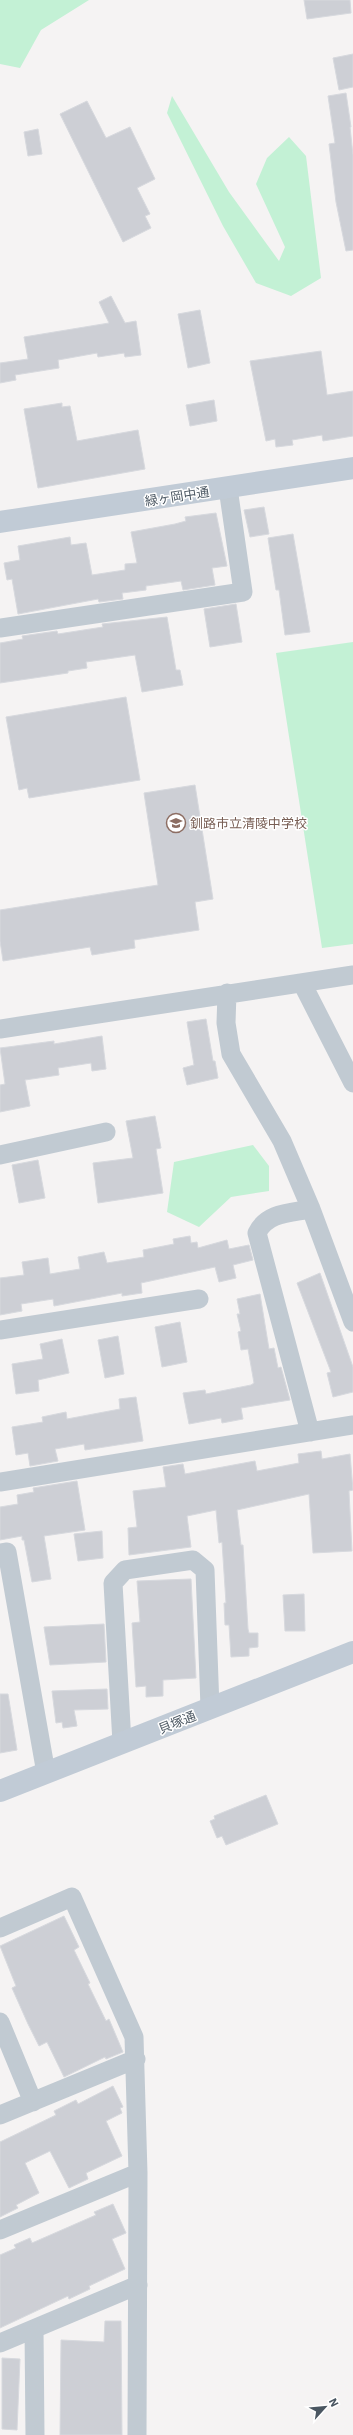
<svg xmlns="http://www.w3.org/2000/svg" width="353" height="2435" viewBox="0 0 353 2435" font-family="'IBM Plex Sans','Noto Sans JP',sans-serif">
<rect width="100%" height="100%" fill="#f5f3f3"/>
<!-- green -->
<path fill="#c3f1d5" d="M0,0H89L41,30L20,68L0,64Z
M172,96L229,192L279,261L285,247L256,184L267,158L289,137L306,156L321,278L291,296L256,283L223,226L167,113Z
M353,642V944L322,948L276,653Z
M253,1145L269,1166V1191L231,1197L199,1227L167,1212L174,1162Z"/>
<!-- building -->
<path fill="#cdcfd5" stroke="#d7d9de" d="M304,0H350L351,13L307,19Z
M353,54V87L339,90L333,58Z
M346,93L351,127H350L353,155V250L346,251L336,202L329,144L335,143L328,96Z
M87,101L106,138L130,127L155,179L137,188L150,214L145,216L151,228L123,242L60,114Z
M38,129L42,154L28,156L24,132Z
M111,296L125,323L136,321L141,355L125,357L124,353L98,357L97,353L58,360L59,368L15,375L16,380L0,383V363L28,359L24,337L109,323L99,302Z
M200,310L210,363L188,368L178,314Z
M321,351L327,395L353,391V436L323,441L322,435L292,440L293,445L276,447L275,439L266,441L250,361Z
M214,400L217,421L190,426L186,405Z
M62,403V407L70,406L77,441L138,430L145,469L38,488L24,409Z
M264,507L269,534L250,537L244,510Z
M216,513L227,566L212,568L215,585L183,590L181,581L146,586V590L122,593L123,599L99,602L98,599L18,614L12,579L7,580L4,563L20,560L18,546L70,537L71,545L86,543L92,575L125,570V564L137,563L131,532L175,524L186,521L185,517Z
M293,534L310,632L285,635L279,590H276L268,538Z
M236,604L242,642L210,647L204,609Z
M167,617L176,670H180L183,685L142,692L135,655L86,662L87,668L68,671V673L0,683V643L23,639L22,636L57,631L58,634L103,627L102,624Z
M126,697L140,780L29,798L27,788L19,790L6,717Z
M195,785L213,899L195,902L199,930L134,940L135,948L92,955L90,947L3,961L0,941V910L158,885L144,793Z
M206,1019L213,1061H215L218,1078L187,1085L183,1068L194,1065L187,1022Z
M102,1036L106,1069L92,1071L91,1063L58,1068L59,1075L25,1080L30,1106L0,1112V1085L5,1084L0,1048L54,1041V1044Z
M155,1116L161,1148L156,1149L163,1193L98,1203L93,1163L133,1158L126,1121Z
M38,1160L45,1198L19,1203L12,1165Z
M190,1236L191,1243L197,1242L198,1248L227,1240L229,1249L249,1245L253,1260L233,1265L236,1278L219,1282L215,1267L141,1283L142,1293L122,1296V1293L54,1306L53,1299L21,1304L22,1311L0,1315V1278L24,1275L22,1262L48,1258L50,1274L80,1269L78,1257L104,1252L107,1263L144,1257L143,1250L174,1244L173,1239Z
M320,1273L353,1367V1392L333,1397L327,1373L331,1372L297,1283Z
M260,1294L269,1349L274,1348L278,1368L281,1367L290,1400L241,1408L243,1419L222,1423L221,1418L189,1424L183,1393L205,1390L206,1394L251,1385L254,1383L248,1349L241,1350L238,1332L241,1331L237,1314H240L237,1299Z
M180,1322L187,1362L162,1367L155,1327Z
M118,1336L124,1374L105,1378L98,1340Z
M62,1339L69,1373L38,1380L39,1391L16,1394L12,1364L43,1359L40,1344Z
M136,1397L143,1441L85,1450L84,1444L55,1449L58,1461L30,1466L28,1453L16,1455L12,1427L43,1422L42,1417L66,1412L67,1419L120,1409L119,1399Z
M321,1451L322,1459L350,1454L353,1490L349,1491L352,1551L313,1553L309,1494L237,1510L241,1545H243L248,1629L249,1633H258V1647L249,1648V1656L231,1657L229,1625H225L224,1603H226L222,1542L219,1543L216,1510L187,1516L191,1547L129,1555L128,1528L137,1527L133,1491L166,1487L163,1467L183,1464L185,1474L255,1461L257,1471L299,1463L298,1454Z
M77,1481L85,1530L44,1536L51,1579L32,1582L24,1540H22V1536L0,1540V1507L18,1504L17,1495L34,1492L33,1488Z
M102,1531L103,1558L78,1561L74,1534Z
M191,1579L196,1678L163,1680V1696L146,1697V1686L136,1687L132,1623L140,1622L137,1581Z
M304,1594L305,1631H285L283,1595Z
M104,1624L106,1662L50,1665L44,1627Z
M107,1689L108,1709L74,1710L77,1726L63,1728L62,1722L56,1723L52,1691Z
M0,1694H8L17,1750L0,1753Z
M266,1795L278,1824L226,1845L222,1836L217,1838L210,1821L215,1819L214,1816Z
M64,1916L79,1947L74,1950L90,1983L88,1984L106,2021L109,2019L123,2052L106,2059L105,2057L64,2077L47,2042L39,2046L28,2024L12,1988L16,1986L0,1946Z
M113,2086L123,2107L120,2108L122,2113L106,2121L122,2156L86,2173L88,2179L69,2188L50,2151L25,2163L39,2193L16,2205L18,2208L0,2217V2142L56,2115L54,2111L76,2100L78,2104Z
M113,2204L126,2233L112,2239L125,2269L89,2286L90,2289L69,2299L68,2296L0,2328V2255L16,2248L14,2245L30,2238L32,2243L96,2215L94,2212Z
M105,2321H121L122,2435H60L61,2340L104,2342Z
M2,2358L20,2359L17,2430L2,2429Z"/>
<g fill="none" stroke-linecap="round" stroke-linejoin="round">
<!-- street -->
<path stroke="#c1cad2" stroke-width="19" d="M0,628L243,592L228,488
M302,983L353,1083
M227,993L226,1023L231,1054L282,1141L311,1209L353,1322
M0,1029L353,975
M0,1155L106,1132
M0,1330L199,1299
M310,1432L257,1233C267,1212 291,1213 311,1209
M0,1482L353,1425
M0,1553L7,1552L46,1773
M122,1743L113,1583L125,1570L193,1560L205,1570L210,1708
M0,1928L72,1897L134,2037L138,2173L137,2435
M0,2022L33,2102
M0,2115L136,2059
M0,2230L138,2173
M34,2329L35,2435
M0,2343L138,2285"/>
<!-- secondary -->
<path stroke="#c1cbd6" stroke-width="22" d="M0,522L353,468
M0,1791L353,1652"/>
</g>
<!-- icons -->
<defs>
<g id="school-ring" transform="scale(1)"><circle r="9.5" fill="#fff" stroke="#8d6e63" stroke-width="1.5"/><path d="M0-5L7-2L0 1L-7-2ZM-4 1L0 2.5L4 1V4Q0 6-4 4Z" fill="#8d6e63"/></g>
</defs>
<g fill-rule="evenodd">
<use href="#school-ring" x="176" y="823"/>
</g>
<g text-anchor="middle" stroke-width="3" stroke-linejoin="round" paint-order="stroke">
<!-- street labels -->
<g font-size="13" fill="#4a5661" stroke="#fff">
<text transform="translate(177 496) rotate(-9)" y="5">緑ヶ岡中通</text>
<text transform="translate(177 1722) rotate(-22)" y="5">貝塚通</text>
</g>
<!-- education labels -->
<g font-size="13" fill="#785e54" stroke="#fff" text-anchor="start">
<text x="190" y="828">釧路市立清陵中学校</text>
</g>
</g>
<!-- north arrow -->
<g transform="translate(325 2407) rotate(63)" stroke="#ffffff" stroke-width="3" paint-order="stroke">
<path d="M0-3L7 15L0 10L-7 15Z" fill="#4a5661"/>
<text y="-6" font-size="11" font-weight="bold" text-anchor="middle" fill="#4a5661">N</text>
</g>
</svg>
